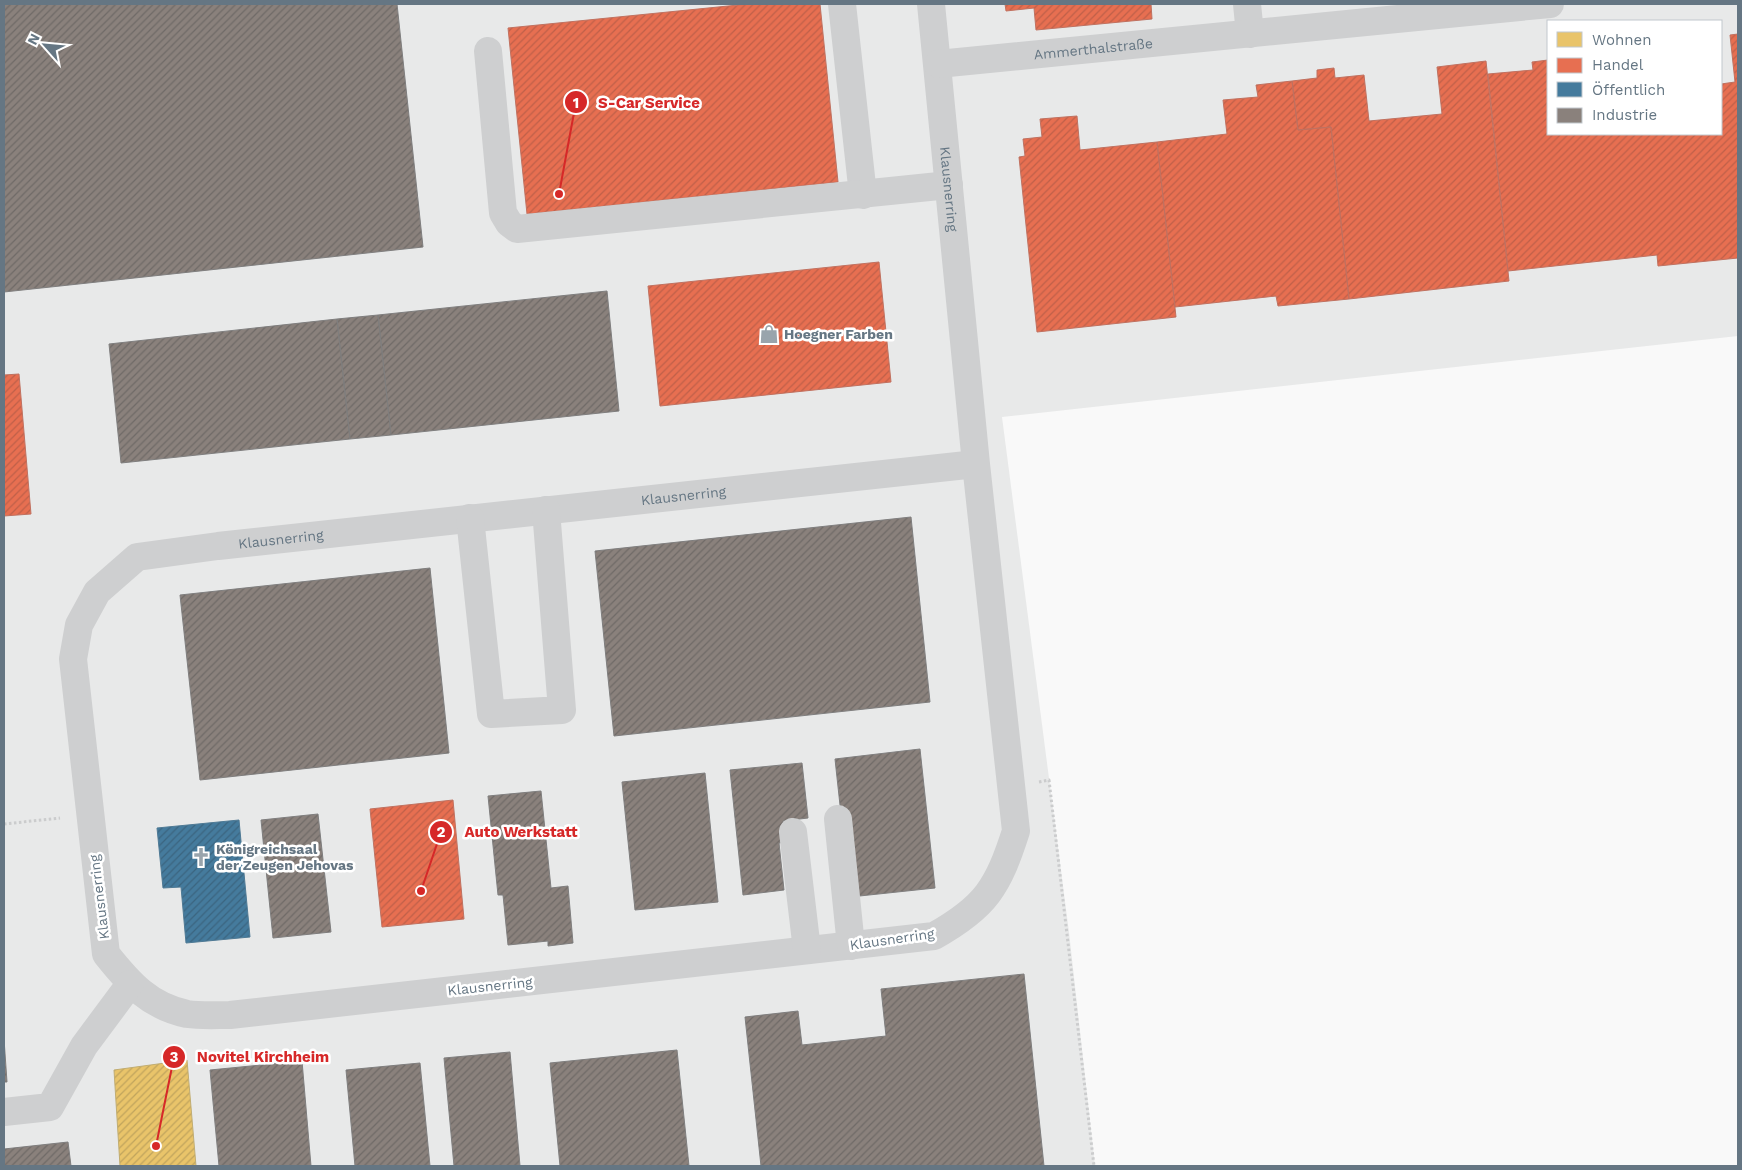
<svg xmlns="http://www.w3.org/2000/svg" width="1742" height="1170" viewBox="0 0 1742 1170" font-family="'Work Sans',sans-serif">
<defs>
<pattern id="homes-hatch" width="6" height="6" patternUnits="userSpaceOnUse" patternTransform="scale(1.25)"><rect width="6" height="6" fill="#e9c46a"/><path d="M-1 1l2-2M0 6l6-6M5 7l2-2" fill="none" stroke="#c0a45d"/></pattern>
<pattern id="shops-hatch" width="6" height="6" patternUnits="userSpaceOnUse" patternTransform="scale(1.25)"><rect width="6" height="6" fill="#e76f51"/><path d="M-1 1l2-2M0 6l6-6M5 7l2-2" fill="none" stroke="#bf6049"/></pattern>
<pattern id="public-hatch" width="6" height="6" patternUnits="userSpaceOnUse" patternTransform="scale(1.25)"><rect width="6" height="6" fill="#457b9d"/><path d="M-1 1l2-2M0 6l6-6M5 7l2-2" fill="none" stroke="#3b6580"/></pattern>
<pattern id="industry-hatch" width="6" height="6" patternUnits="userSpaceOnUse" patternTransform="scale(1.25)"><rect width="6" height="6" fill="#8a817c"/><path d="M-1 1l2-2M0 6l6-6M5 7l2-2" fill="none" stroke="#6f6a67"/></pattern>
</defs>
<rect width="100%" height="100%" fill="#f9f9f9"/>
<!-- built -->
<path fill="#e8e9e9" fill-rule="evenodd" d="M4,4H1738V336L1002,417L1069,932L1095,1166H4ZM1548,21H1721V134H1548Z"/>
<!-- homes -->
<path fill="url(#homes-hatch)" stroke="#c1ad72" d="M187,1060L196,1166H120L114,1070Z"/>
<!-- shops -->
<path fill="url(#shops-hatch)" stroke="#c07160" d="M748,4H820L838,182L527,214L508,28Z
M1005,4H1151L1152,19L1036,30L1034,8L1006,11Z
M1738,34V258L1658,266L1657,255L1508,271L1488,74L1533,70L1532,62L1548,60V134H1721V84L1735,82L1730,35Z
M1486,61L1509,281L1349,299L1331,127L1298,130L1292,81L1317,78V70L1334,68L1335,78L1364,75L1369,121L1442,114L1437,67Z
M1292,81L1298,130L1331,127L1349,299L1278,306L1276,296L1175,307L1157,142L1227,134L1223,100L1258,97L1256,85Z
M1077,116L1080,150L1157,142L1176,317L1037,332L1019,157L1025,156L1023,139L1042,137L1040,119Z
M879,262L891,382L660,406L648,286Z
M19,374L31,514L4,516V375Z
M453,800L464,919L382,927L370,809Z"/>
<!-- public -->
<path fill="url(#public-hatch)" stroke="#4f7a95" d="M239,820L250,937L186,943L181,887L163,888L157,828Z"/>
<!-- industry -->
<path fill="url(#industry-hatch)" stroke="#7f7e7e" d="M4,4H397L423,247L4,292Z
M607,291L619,411L391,435L378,315Z
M378,315L391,435L350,439L337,319Z
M337,319L350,439L121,463L109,344Z
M911,517L930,702L614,736L595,551Z
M430,568L449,753L200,780L180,595Z
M920,749L935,888L850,897L835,759Z
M802,763L808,818L783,821L785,842L779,843L784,890L743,895L730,770Z
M705,773L718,902L635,910L622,782Z
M541,791L551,888L568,886L573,943L548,946V941L508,945L503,895H498L488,796Z
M318,814L331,932L273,938L261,820Z
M1024,974L1044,1166H761L745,1017L798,1011L802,1045L886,1036L881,989Z
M4,1039L7,1082H4Z
M677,1050L689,1166H560L550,1063Z
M510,1052L520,1166H454L444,1058Z
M302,1061L311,1166H219L210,1070Z
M420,1063L430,1166H355L346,1070Z
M68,1142L71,1166H4V1149Z"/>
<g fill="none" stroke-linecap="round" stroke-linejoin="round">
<!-- path -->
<path stroke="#cbcccd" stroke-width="3" stroke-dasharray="2.5 2.5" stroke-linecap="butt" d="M1039,782L1049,780L1094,1166
M4,824L60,818"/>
<!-- minor -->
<g stroke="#cecfd0" stroke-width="28">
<path d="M842,4L863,195"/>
<path id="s1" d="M931,4L976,464L1016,831C998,887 986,907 934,936L230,1015C216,1015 201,1016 187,1014C149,1006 129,983 106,954L73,659L79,625L97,592L137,557L218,546L976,464"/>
<path d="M1247,4L1250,34"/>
<path d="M488,51L503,213L509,223L517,229L949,185"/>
<path id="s2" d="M938,64L1550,4"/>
<path d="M470,518L491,714L562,710L546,510"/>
<path d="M838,819L851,946"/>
<path d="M793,832L807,950"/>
<path d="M4,1112L50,1107L84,1046L130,984"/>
</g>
</g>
<!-- icons -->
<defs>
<g id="shop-bare" transform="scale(1.5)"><path d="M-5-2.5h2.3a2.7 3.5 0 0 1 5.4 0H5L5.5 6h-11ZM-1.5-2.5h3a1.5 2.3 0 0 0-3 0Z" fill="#99a4ac" stroke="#fff" stroke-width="2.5" paint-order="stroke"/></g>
<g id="church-bare" transform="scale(1.5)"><path d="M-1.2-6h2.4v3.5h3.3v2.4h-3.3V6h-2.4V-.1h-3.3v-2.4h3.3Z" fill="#99a4ac" stroke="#fff" stroke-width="2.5" paint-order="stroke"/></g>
</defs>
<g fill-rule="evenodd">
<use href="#shop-bare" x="769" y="334"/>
<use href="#church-bare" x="201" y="857"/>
</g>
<g text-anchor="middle" stroke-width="5" stroke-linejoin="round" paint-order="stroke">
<!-- street labels -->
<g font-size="14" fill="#657683" stroke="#fff">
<text dy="5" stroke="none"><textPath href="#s2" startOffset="156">Ammerthalstraße</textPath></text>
<text dy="5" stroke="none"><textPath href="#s1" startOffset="186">Klausnerring</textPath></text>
<text dy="5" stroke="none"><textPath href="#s1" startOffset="2796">Klausnerring</textPath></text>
<text dy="5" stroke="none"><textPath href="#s1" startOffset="2391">Klausnerring</textPath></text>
<text transform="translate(99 897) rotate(-97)" y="5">Klausnerring</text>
<text transform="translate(892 939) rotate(-8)" y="5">Klausnerring</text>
<text transform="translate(490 986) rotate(-6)" y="5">Klausnerring</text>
</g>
<!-- poi labels -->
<g font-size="14" font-weight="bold" fill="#657683" stroke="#fff" text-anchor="start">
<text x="784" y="339">Hoegner Farben</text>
<text x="216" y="854">Königreichsaal<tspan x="216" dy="16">der Zeugen Jehovas</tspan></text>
</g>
</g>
<!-- callouts -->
<path fill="none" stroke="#d62828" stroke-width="2" d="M559 194L576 102M421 891L441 832M156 1146L174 1057"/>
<g fill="#d62828" stroke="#fff" stroke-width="2">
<circle cx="559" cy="194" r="5"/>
<circle cx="421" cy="891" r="5"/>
<circle cx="156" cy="1146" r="5"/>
<circle cx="576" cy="102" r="12"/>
<circle cx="441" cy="832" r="12"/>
<circle cx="174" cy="1057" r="12"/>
</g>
<g font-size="15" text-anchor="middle" font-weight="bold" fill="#fff">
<text x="576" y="108">1</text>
<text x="441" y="837">2</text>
<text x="174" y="1062">3</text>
</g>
<g font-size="15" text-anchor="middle" font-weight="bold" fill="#d62828" stroke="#fff" stroke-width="5" stroke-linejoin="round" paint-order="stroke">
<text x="649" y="108">S-Car Service</text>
<text x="521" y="837">Auto Werkstatt</text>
<text x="263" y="1062">Novitel Kirchheim</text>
</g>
<!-- border -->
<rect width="1742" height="1170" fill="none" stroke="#657683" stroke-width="10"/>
<!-- legend -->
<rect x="1547" y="20" width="175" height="115" fill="#ffffff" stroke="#c1c8cd"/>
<rect x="1557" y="32" width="25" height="15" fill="#e9c46a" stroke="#c1c8cd"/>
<text x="1592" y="45" font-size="15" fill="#657683">Wohnen</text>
<rect x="1557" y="58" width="25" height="15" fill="#e76f51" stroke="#c1c8cd"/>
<text x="1592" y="70" font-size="15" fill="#657683">Handel</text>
<rect x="1557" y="82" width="25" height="15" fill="#457b9d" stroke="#c1c8cd"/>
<text x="1592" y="95" font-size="15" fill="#657683">Öffentlich</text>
<rect x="1557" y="108" width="25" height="15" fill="#8a817c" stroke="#c1c8cd"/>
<text x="1592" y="120" font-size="15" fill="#657683">Industrie</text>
<!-- north arrow -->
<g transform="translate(45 45) rotate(297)" stroke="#ffffff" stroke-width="4" paint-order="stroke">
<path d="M0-4L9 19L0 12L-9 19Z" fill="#657683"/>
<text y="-8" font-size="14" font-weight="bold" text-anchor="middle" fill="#657683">N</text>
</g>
</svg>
